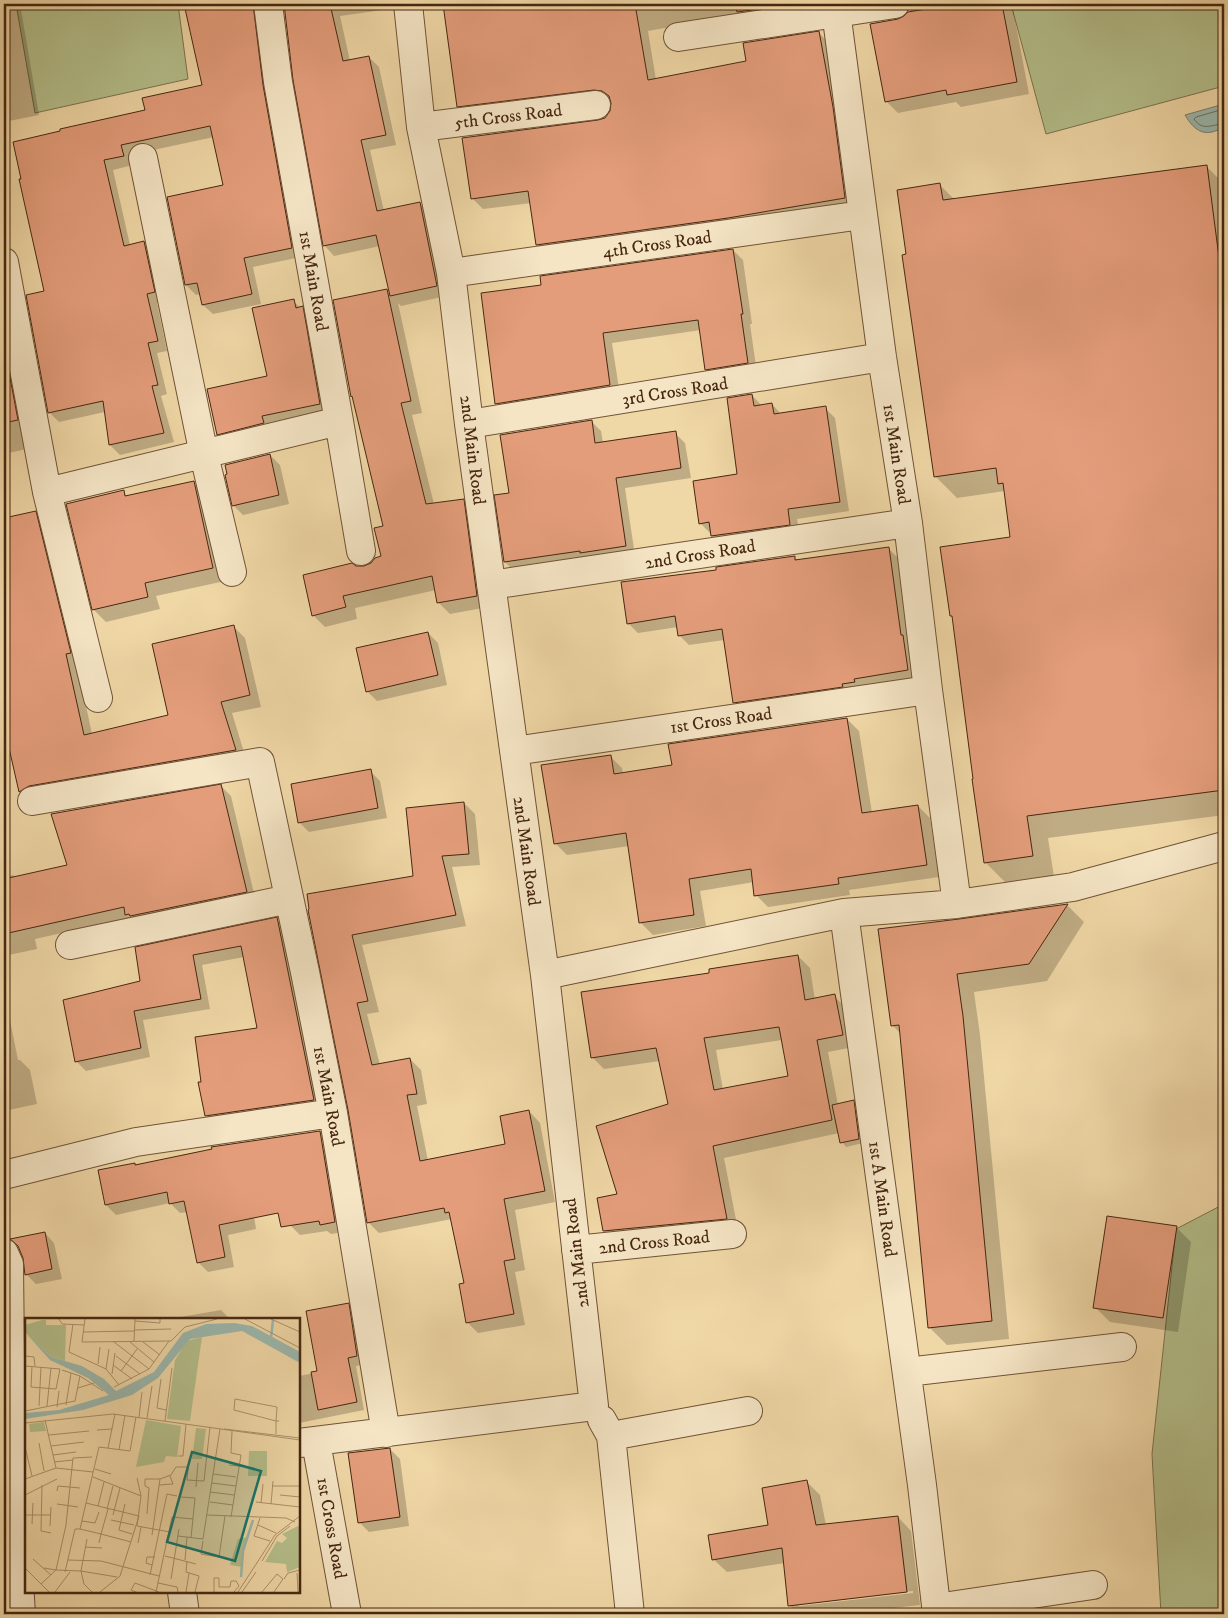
<svg xmlns="http://www.w3.org/2000/svg" width="1228" height="1618" viewBox="0 0 1228 1618" font-family="'IM FELL DW Pica',serif">
<rect width="100%" height="100%" fill="#f0d7a6"/>
<filter id="stains"><feTurbulence type="fractalNoise" baseFrequency=".004" numOctaves="4"/><feColorMatrix values="0 0 0 0 .2 0 0 0 0 .09 0 0 0 0 .02 0 0 0 .5 -.17"/></filter>
<radialGradient id="worn" r=".72"><stop offset=".6" stop-color="#630" stop-opacity="0"/><stop offset="1" stop-color="#630" stop-opacity=".3"/></radialGradient>
<!-- green -->
<path fill="#b4bf8b" stroke="#7d734e" d="M16,4H178L188,79L35,113Z
M1011,4H1224V86L1046,134Z
M1224,1204V1614H1161L1152,1454L1176,1229Z"/>
<!-- water -->
<path fill="#9bb8ae" stroke="#797e6f" d="M1224,104V129C1219,129 1216,131 1212,132C1199,135 1191,125 1185,115Z"/>
<!-- shadow -->
<path fill="#0003" fill-rule="evenodd" d="M4,4H20L39,115L4,122Z
M181,4H258L301,257L253,267L261,304L213,314L203,305L201,294L196,295L186,285L168,198L224,186L214,137L130,155L133,165L113,170L130,245L144,242L154,252L164,302L157,303L167,351L157,353L167,394L161,396L174,442L120,455L110,445L105,412L59,422L49,412L45,292L21,180L146,111L203,86L187,11Z
M285,4H406L404,7L340,16L350,61L369,57L379,67L396,145L370,150L384,211L420,203L429,213L446,296L401,306L398,303L422,413L412,415L434,504L463,500L475,512L488,607L450,614L438,602L436,590L355,608L357,619L325,627L313,615L356,567L364,568L383,557L384,527L354,398L352,396L386,290L391,295L380,246L334,256L325,246L295,79Z
M444,4H805L806,14H741L648,31L656,80L747,62L819,33L830,44L855,208L548,256L537,245L531,203L483,209L472,198L598,122L606,119L611,112L612,101L606,100L470,117L459,106Z
M911,4H936L937,9L964,4H1007L1013,9L1029,94L961,107L956,102L898,113L886,101L898,21L905,17L911,10Z
M1207,167L1224,184V815L1048,838L1054,877L1007,884L985,862L954,618L951,616L1011,538L1005,491L957,498L935,476L908,255L940,185L955,200Z
M733,250L743,260L752,324H750L757,373L716,379L706,369L701,330L612,343L620,395L506,413L497,403L543,286Z
M293,301L312,318L329,413L228,444L218,434L269,377Z
M4,312L27,449L4,454Z
M752,395L762,406L772,404L781,414L825,408L835,418L849,511L797,519L800,534L722,546L712,536V533H710L700,523L738,475Z
M591,421L601,431L603,443L675,433L685,443L691,478L625,488L635,556L515,572L505,562L510,494Z
M270,455L280,465L289,504L243,515L233,505Z
M194,483L206,495L225,581L156,596L160,609L106,622L93,609L123,492L128,497Z
M35,512L47,524L92,734L170,716L234,627L245,638L261,707L232,713L247,762L31,803L20,791L7,735L4,736V519Z
M888,548L898,558L911,644L918,680L744,712L734,702L724,640L689,645L679,635L678,627L638,633L628,623L718,571L794,557L798,561Z
M428,633L438,643L447,685L377,701L367,691Z
M847,719L859,731L872,813L918,806L930,818L939,877L849,890L850,895L768,907L756,895L754,882L700,891L706,926L653,935L641,923L629,846L567,855L555,843L610,756L622,768L623,774L673,766Z
M370,771L380,781L387,818L309,832L299,822Z
M221,786L231,796L256,902L136,924L130,918L35,939L37,949L4,956V877L13,875L16,878L69,865Z
M464,803L475,814L480,865L452,867L466,926L362,945L379,1012L367,1014L380,1065L410,1059L421,1070L427,1104L417,1106L428,1161L507,1145L529,1111L540,1123L555,1202L515,1210L525,1270L515,1272L525,1325L478,1333L467,1322L465,1284L452,1219L379,1233L368,1222L350,1110L309,911L414,877Z
M1067,905L1084,922L1047,981L974,992L980,1035L1009,1339L947,1345L929,1327L901,1034L893,1026L879,930Z
M277,919L287,929L324,1110L216,1125L206,1115L202,1083L258,1030L244,957L202,965L210,1009L143,1020L150,1057L86,1071L76,1061L142,982L136,948Z
M798,956L810,968L815,1000L834,996L846,1008L854,1047L828,1052L838,1105L853,1101L858,1106L863,1143L846,1147L842,1142L839,1133L724,1158L738,1230L616,1243L604,1231L599,1199L618,1195L669,1105L660,1061L604,1069L592,1057L711,974ZM782,1040L790,1077L723,1090L716,1050Z
M4,990L18,1060H20L30,1070L37,1104L4,1111Z
M320,1132L330,1142L344,1232L331,1234L327,1231L300,1235L290,1225L284,1192L251,1197L256,1229L228,1235L234,1267L208,1272L198,1262L188,1212L180,1213L170,1203L116,1215L106,1205L100,1171Z
M1176,1227L1191,1242L1178,1332L1110,1322L1095,1307Z
M45,1233L54,1243L62,1279L36,1284L26,1274Z
M348,1304L356,1313L365,1364L356,1366L364,1410L299,1423V1376L319,1372Z
M221,1310L230,1319L175,1318Z
M390,1449L400,1459L409,1526L369,1532L359,1522Z
M807,1482L820,1495L826,1525L898,1517L911,1531L920,1605L840,1614H799L789,1605L785,1563L727,1572L713,1559L769,1526ZM913,1591V1593L799,1606V1603Z"/>
<g fill="none" stroke-linecap="round" stroke-linejoin="round">
<!-- shore -->
<path stroke="#707060" stroke-width="1" d="M1224,109L1196,117L1194,119C1203,132 1212,124 1224,124"/>
</g>
<!-- building -->
<path fill="#e49d7b" stroke="#462711" fill-rule="evenodd" d="M184,4H253L263,85L292,248L244,258L252,294L202,305L197,283L185,285L167,197L223,185L210,126L121,145L124,156L104,160L124,246L144,241L155,292L147,294L158,341L148,343L158,385L152,386L164,433L109,445L103,401L48,413L26,295L44,291L19,179H21L13,142L60,131V129L145,110L142,98L202,85Z
M284,4H330L343,61L369,56L386,135L361,140L377,211L420,202L437,286L390,296L376,235L323,246L293,80Z
M443,4H635L648,80L746,61L743,43L819,31L833,107L845,198L728,218L536,245L528,191L471,199L462,138L598,120L605,118L610,111L611,103L609,96L602,91L594,90L457,107Z
M735,4H793L737,12Z
M957,4H1002L1017,82L947,95L946,90L885,102L870,24L898,19L904,16L908,12Z
M1207,165L1224,296V790L1027,816L1033,856L984,863L972,779H973L952,616H950L940,547L1010,537L1003,483L998,484L996,468L934,477L902,255L906,254L897,190L940,183L943,200Z
M733,249L743,314H741L748,363L705,370L698,320L603,333L610,385L495,404L481,293L541,285L540,276Z
M387,289L411,401L401,403L426,504L464,499L477,596L437,603L432,576L343,596L346,607L312,616L303,575L352,563L356,566H364L371,563L375,558L381,556L374,528L383,526L352,396L351,397L333,300Z
M294,299L296,308L303,306L320,404L262,416L264,423L217,435L207,389L267,376L252,308Z
M4,346L18,420L4,423Z
M752,394L754,406L772,403L774,414L826,406L840,502L788,509L790,525L711,536L709,522L699,524L693,481L737,474L727,398Z
M592,420L595,443L676,431L681,468L616,478L626,546L580,553V551L504,562L494,495L509,493L500,435Z
M270,454L279,495L232,506L225,475L227,474L225,465Z
M194,481L213,568L145,583L148,597L92,610L66,504L124,490L125,496Z
M36,511L71,653L66,654L84,735L168,715L152,644L234,625L250,695L221,702L236,750L29,786L19,792L4,726V518Z
M889,547L901,635H903L908,670L854,679L855,682L842,684L843,687L733,703L722,629L678,636L675,616L627,624L621,582L716,570V567L795,556V560Z
M428,632L438,675L366,692L356,648Z
M847,718L862,813L918,805L927,865L838,878L839,884L754,896L751,869L689,879L694,915L639,923L626,833L554,844L541,765L611,755L614,774L672,765L668,744Z
M371,769L378,808L298,823L291,784Z
M221,784L247,892L130,916L129,914L125,915L124,907L4,934V879L67,865L51,814Z
M464,802L469,854L442,856L456,915L352,935L368,1001L357,1003L372,1065L410,1058L417,1094L407,1095L420,1161L505,1144L500,1116L529,1110L545,1191L504,1199L515,1259L504,1261L514,1314L466,1323L459,1284L464,1283L449,1212L445,1213L444,1208L367,1223L348,1110L308,910L309,909L307,894L413,876L406,808Z
M1068,904L1029,964L957,974L963,1016L992,1321L928,1328L899,1025L891,1026L878,929L959,919Z
M277,917L314,1100L205,1116L198,1082H201L195,1037L257,1028L241,946L193,955L201,999L134,1011L141,1048L75,1062L63,1000L140,981L135,947Z
M798,955L805,1000L835,994L843,1035L817,1040L832,1120L713,1146L727,1219L603,1231L597,1198L617,1194L596,1126L668,1104L656,1048L591,1058L581,992L709,973V969ZM779,1027L788,1076L714,1090L704,1038Z
M854,1100L859,1139L840,1143L832,1105Z
M320,1131L335,1222L320,1225L319,1221L281,1227L278,1213L219,1225L225,1257L197,1263L184,1201L169,1204L167,1192L105,1205L98,1170L135,1163V1165L212,1149L211,1147Z
M1107,1216L1177,1226L1163,1318L1093,1308Z
M45,1232L52,1269L25,1275L23,1258L18,1246L10,1239Z
M349,1303L357,1356L348,1358L357,1402L318,1410L311,1372L317,1371L306,1311Z
M390,1448L400,1517L358,1523L348,1453Z
M807,1480L816,1525L898,1516L907,1592L788,1606L782,1548L712,1560L708,1535L768,1525L762,1488Z"/>
<g fill="none" stroke-linecap="round" stroke-linejoin="round">
<!-- minor casing -->
<g stroke="#705336" stroke-width="30">
<path id="minor" d="M835,4L882,357L908,523L928,690L957,904
M678,37L895,4
M421,127L596,105
M143,158L204,455L232,572
M4,262L47,492L339,421L278,82L268,4
M451,273L862,215
M339,421L361,551
M469,424L882,357
M47,492L98,698
M491,585L908,523
M514,751L928,690
M32,801L260,762L305,972L333,1113L386,1433
M844,913L922,1485L937,1614
M70,945L289,899
M545,975L844,913L957,904L1073,887L1224,846
M4,1175L136,1142L333,1113
M576,1250L732,1234
M4,1253L9,1264L11,1448L21,1614
M907,1372L1122,1347
M602,1420L611,1436L748,1411
M611,1436L630,1614
M316,1442L347,1614
M299,1443L594,1406L545,975L469,424L451,273L421,127L408,4
M182,1592L185,1614
M936,1608L1093,1585"/>
</g>
<!-- minor -->
<use href="#minor" stroke="#f5e5c5" stroke-width="28"/>
</g>
<g text-anchor="middle" stroke-width="4" stroke-linejoin="round" paint-order="stroke">
<!-- street labels -->
<g font-size="18" fill="#462711" stroke="#f5e5c5">
<text transform="translate(508 116) rotate(-7)" y="6">5th Cross Road</text>
<text transform="translate(657 244) rotate(-8)" y="6">4th Cross Road</text>
<text transform="translate(314 281) rotate(80)" y="6">1st Main Road</text>
<text transform="translate(675 391) rotate(-9)" y="6">3rd Cross Road</text>
<text transform="translate(473 450) rotate(83)" y="6">2nd Main Road</text>
<text transform="translate(897 454) rotate(81)" y="6">1st Main Road</text>
<text transform="translate(700 554) rotate(-9)" y="6">2nd Cross Road</text>
<text transform="translate(721 720) rotate(-8)" y="6">1st Cross Road</text>
<text transform="translate(527 851) rotate(82)" y="6">2nd Main Road</text>
<text transform="translate(329 1096) rotate(79)" y="6">1st Main Road</text>
<text transform="translate(883 1199) rotate(82)" y="6">1st A Main Road</text>
<text transform="translate(654 1242) rotate(-6)" y="6">2nd Cross Road</text>
<text transform="translate(576 1253) rotate(-97)" y="6">2nd Main Road</text>
<text transform="translate(332 1528) rotate(80)" y="6">1st Cross Road</text>
</g>
</g>
<!-- overview -->
<g transform="translate(25 1318)">
<rect width="275" height="275" fill="#f0d7a6"/>
<path d="M17,2H21V7H41L40,43L26,39L0,14V7ZM177,19L165,103L142,101L150,42L162,23ZM121,102L156,108L152,139L141,138L139,144L111,149ZM19,104L21,113L5,114L4,106ZM171,110L181,111L177,141H167ZM224,133H242V158H223ZM275,207V249L262,254L261,246L240,244L252,223L257,225L262,220L257,216ZM223,219L217,234V249L205,247L213,221Z" fill="#b4bf8b"/>
<path d="M209,5L227,8L275,34V45L217,13L165,21L133,60L107,77L58,92L0,101V95L34,92L84,77L63,60L25,42L0,14L26,39L57,48L79,61L91,73L129,54L158,15L181,6Z" fill="#9bb8ae"/>
<path fill="none" stroke="#9bb8ae" stroke-width="2.5" d="M246,20L248,2M216,259L218,233L228,202"/>
<path fill="none" stroke="#ac916a" stroke-width="1" d="M34,1L37,6L59,7M60,1L57,24L146,23L160,9L192,1M220,1L275,30M246,1L275,14M110,3L135,5V1M48,6L44,34L81,51L94,67M109,12L146,11M58,14L109,13M109,23L110,1M89,24L124,51M105,24L129,44M118,24L135,37M0,38L9,39L10,48M91,38L115,56M73,46L75,29M88,47L107,61M0,48L35,51L31,71L6,69L7,48M81,51L84,31M37,52L55,58M96,53L112,31M87,56L90,35M136,61L132,90L141,92M89,69L124,51L144,23M53,70L69,65M210,81L252,89L251,103L209,92ZM41,87L46,55M14,88L16,49M22,88L26,50M32,89L34,73M0,93L50,83L55,58L78,73M114,99L117,74M122,100L127,68M20,102L31,150M140,103L147,50M0,105L88,96L275,122M199,111L275,120M72,112L87,111M251,116V103H254M24,117L64,113M14,125L19,153M26,128L59,124M0,129L7,158M83,130L90,96M94,132L100,97M28,137L51,134M153,138H158L161,106M164,142L162,162L179,163L185,109M29,144L48,142M204,147L222,149M70,151L86,156M188,156L211,159M68,159L116,178L112,208L145,214M112,160L116,178M0,161L31,150L68,154M187,165L211,168M17,167L16,213L26,215M134,167L148,166L145,158M247,168H275M171,169L173,145M32,173L33,168L55,170M185,174L209,177M0,177L32,161M255,177L275,179M156,179L170,180L166,220M185,184L208,187M231,184L275,189M61,185L114,198L95,258L75,274M236,185L238,166M32,186L53,189M100,186L94,212L107,216M246,186L248,163M73,188L79,164M82,191L88,168M122,196L124,170L120,168V161H135L146,157L151,149H163M0,197H26M88,197L95,170M182,197L261,200L270,204M206,199L216,137L206,135L207,113M235,200L229,218L245,223M86,202L109,207M57,203L70,205L74,194M7,206L8,185M233,207L251,215M25,208L26,189M55,211L76,216L83,191M127,217L135,161M153,218L178,221L195,111M62,221L56,253L92,259M178,223L176,236L194,239L200,198M74,225L76,216L106,224M113,225L116,209M60,229L77,230M140,238L171,246M8,241L26,257M43,242L76,243L134,258M160,242L162,219M162,243L161,254L174,258L170,274M237,243L252,218L265,208M127,247L121,245L122,239H130M0,250L24,274M19,250L31,252L41,207L48,140L67,139M40,254L50,211H55L74,129L105,133L111,99M272,255L273,274M125,257L142,176L152,178M146,261L154,211M259,261L263,255L275,252M133,265L152,269L153,274M16,266L31,252L56,253L59,266L67,274M30,274L45,254M111,274L106,272L110,265L134,274M131,274L147,199L168,201M161,274L164,255M189,274V260H194V269H205L206,263H211L214,268L209,274M213,274L250,217L275,198M217,274L231,254M237,274L252,256L258,261L249,274"/>
<path fill="#0f766e" fill-opacity="0.15" stroke="#0f766e" stroke-width="2.5" d="M167,134L236,153L210,243L142,224Z"/>
<rect width="275" height="275" fill="none" stroke="#462711" stroke-width="2.5"/>
</g>
<!-- margin -->
<rect width="1228" height="1618" fill="none" stroke="#f0d7a6" stroke-width="20"/>
<rect x="5" y="5" width="1218" height="1608" fill="none" stroke="#462711" stroke-width="2.5"/>
<rect x="10" y="10" width="1208" height="1598" fill="none" stroke="#462711"/>
<rect width="100%" height="100%" filter="url(#stains)"/>
<rect width="100%" height="100%" fill="url(#worn)"/>
</svg>
